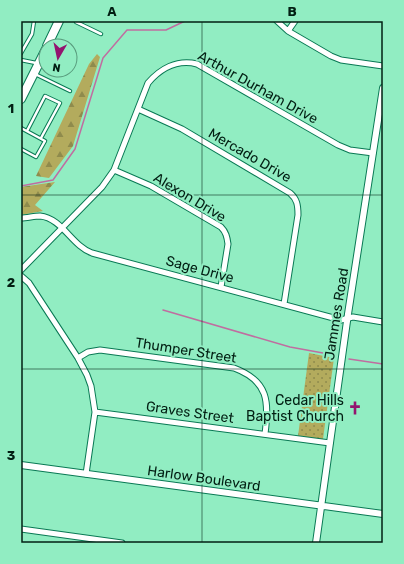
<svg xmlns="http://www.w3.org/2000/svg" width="404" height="564" viewBox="0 0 404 564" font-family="Rubik,sans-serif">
<defs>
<pattern id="grass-dots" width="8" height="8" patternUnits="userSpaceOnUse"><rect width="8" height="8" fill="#b3ab5d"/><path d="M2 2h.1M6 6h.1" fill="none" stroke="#8f8b4c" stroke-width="1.8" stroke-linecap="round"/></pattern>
<pattern id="forest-firs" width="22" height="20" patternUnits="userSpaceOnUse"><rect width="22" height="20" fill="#b3ab5d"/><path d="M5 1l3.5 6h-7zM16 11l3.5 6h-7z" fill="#8f8b4c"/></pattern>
</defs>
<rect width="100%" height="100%" fill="#91edc2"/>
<!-- grass -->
<path fill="url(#grass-dots)" d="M309,353L334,358L323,439H321L298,436Z"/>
<!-- forest -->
<path fill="url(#forest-firs)" d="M97,54L100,57L73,146L49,178L36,176L89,64Z
M55,182L35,205L43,211L21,215V187Z"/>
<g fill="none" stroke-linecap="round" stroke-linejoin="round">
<!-- stream -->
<path stroke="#c06da0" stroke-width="1.5" d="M21,186L53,180L75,149L103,58L127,30H166L185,21
M163,310L290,347L334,355
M349,359L383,364"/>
<!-- service casing -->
<g stroke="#097954" stroke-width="4.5">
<path id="service" d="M76,21V22L101,34
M21,53L32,34L34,21
M21,60L36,63
M35,74L70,91
M21,128L45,141L36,157L21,149
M27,131L45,96L60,103L41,138"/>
</g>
<!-- minor casing -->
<g stroke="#097954" stroke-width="7">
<path id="minor" d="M277,21L288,31L331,56L341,60L383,66
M288,31L295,21
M138,109L182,129L290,193C297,199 298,205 298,215L284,304
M114,170L151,186L221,227C226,232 227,237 228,244L221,287
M21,218C27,218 34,216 40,216C62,218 72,246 92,253L341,320L353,317L383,322
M21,270L102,187L114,170L148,83C160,69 177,59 197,64L338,145L350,150L373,153
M21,276L29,283L78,358L87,375L91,386L95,412L86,474
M78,358L88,352L100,350L234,368C269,381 269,402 265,434
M95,412L330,443
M21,529L122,543"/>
</g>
<!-- tertiary casing -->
<g stroke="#097954" stroke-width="8">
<path id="tertiary" d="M21,465L383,514
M316,543L348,314L383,88"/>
</g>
<!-- primary casing -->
<g stroke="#097954" stroke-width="10">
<path id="primary" d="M47,46L59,21
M21,99L46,49"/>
</g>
<!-- service -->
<use href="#service" stroke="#fff" stroke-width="2.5"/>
<!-- minor -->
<use href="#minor" stroke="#fff" stroke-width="5"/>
<!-- tertiary -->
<use href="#tertiary" stroke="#fff" stroke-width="6"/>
<!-- primary -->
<use href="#primary" stroke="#fff" stroke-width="8"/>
</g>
<!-- grid -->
<path fill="none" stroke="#021f13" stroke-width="1" stroke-opacity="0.55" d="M202,21V543M21,195H383M21,369H383"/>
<!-- icons -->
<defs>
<g id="church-bare" transform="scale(1.08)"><path d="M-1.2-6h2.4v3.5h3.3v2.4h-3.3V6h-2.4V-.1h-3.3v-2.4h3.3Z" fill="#93146f" stroke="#91edc2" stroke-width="2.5" paint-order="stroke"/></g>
</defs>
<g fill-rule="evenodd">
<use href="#church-bare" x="355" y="408"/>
</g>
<g text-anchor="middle" stroke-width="4" stroke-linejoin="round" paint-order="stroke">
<!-- street labels -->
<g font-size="14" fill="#021f13" stroke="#91edc2">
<text transform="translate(258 87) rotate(29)" y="5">Arthur Durham Drive</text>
<text transform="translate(250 155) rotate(30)" y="5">Mercado Drive</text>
<text transform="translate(190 197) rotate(31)" y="5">Alexon Drive</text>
<text transform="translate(200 269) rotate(15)" y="5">Sage Drive</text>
<text transform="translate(336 314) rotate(-81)" y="5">Jammes Road</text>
<text transform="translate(186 350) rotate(9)" y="5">Thumper Street</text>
<text transform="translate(190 412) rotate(8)" y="5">Graves Street</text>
<text transform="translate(204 478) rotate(8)" y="5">Harlow Boulevard</text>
</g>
<!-- poi labels -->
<g font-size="14" fill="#021f13" stroke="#91edc2" text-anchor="end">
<text x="344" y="405">Cedar Hills<tspan x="344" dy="16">Baptist Church</tspan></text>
</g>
</g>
<!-- border -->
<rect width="404" height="564" fill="none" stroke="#91edc2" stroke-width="44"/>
<!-- north arrow -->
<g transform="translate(58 58) rotate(189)"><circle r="19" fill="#91edc2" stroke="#589b7c"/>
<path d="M0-3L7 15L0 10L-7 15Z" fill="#93146f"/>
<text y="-6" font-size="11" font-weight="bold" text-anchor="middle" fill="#021f13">N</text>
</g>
<rect x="22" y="22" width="360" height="520" fill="none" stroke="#021f13" stroke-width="1.5"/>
<g font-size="13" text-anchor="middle" font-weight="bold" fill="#021f13">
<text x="112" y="16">A</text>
<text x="292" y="16">B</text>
<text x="11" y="113">1</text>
<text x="11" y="287">2</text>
<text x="11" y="460">3</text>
</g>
</svg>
